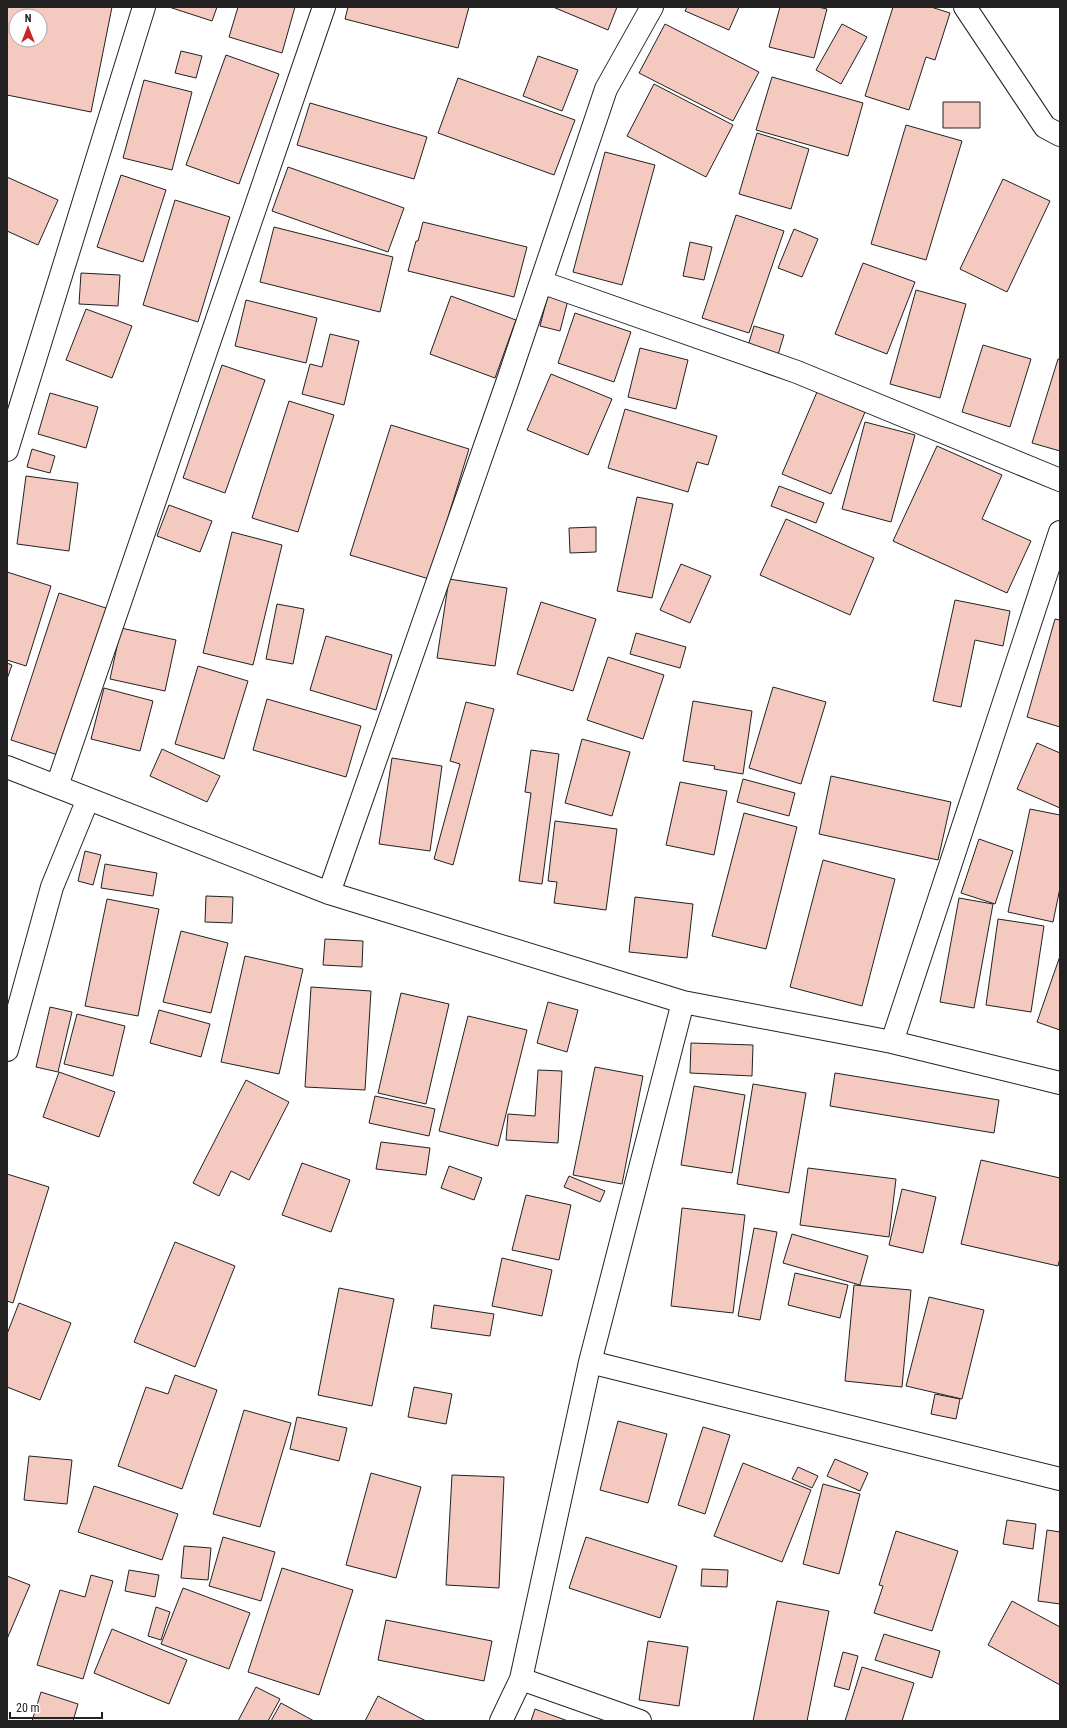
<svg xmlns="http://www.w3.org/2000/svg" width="1067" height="1728" viewBox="0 0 1067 1728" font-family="'Roboto Condensed',sans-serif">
<rect width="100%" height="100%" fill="#fff"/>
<!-- building -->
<path fill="#f3c9c0" stroke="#222" fill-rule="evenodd" d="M7,7H112L91,112L7,95ZM16,16H40V40H16Z
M169,7H217L212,21Z
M238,7H295L282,53L229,37Z
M348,7H469L458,48L345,19Z
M553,7H617L608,30Z
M687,7H739L729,30L685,11Z
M780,7H818L827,9L814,58L769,47Z
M893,7H931L950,13L935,60L926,57L909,110L865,96Z
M665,24L759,72L733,121L639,73Z
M842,24L867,37L841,84L816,70Z
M181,51L202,56L196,78L175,73Z
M226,55L279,74L239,184L186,165Z
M538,56L578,70L562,111L523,96Z
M772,77L863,103L848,156L756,130Z
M458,78L575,120L554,175L438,133Z
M144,80L192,92L172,170L123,158Z
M654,84L733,125L706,177L627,136Z
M943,102H980V128H943Z
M310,103L427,137L414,179L297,145Z
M906,125L962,141L926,260L871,244Z
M757,133L809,149L791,209L739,194Z
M605,152L655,165L622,285L573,272Z
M288,167L404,208L388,252L272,211Z
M121,175L166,190L143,262L97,247Z
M7,177L58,200L38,245L7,231Z
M1003,179L1050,201L1007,292L960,269Z
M175,200L230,217L198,322L143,305Z
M736,215L784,231L749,333L702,318Z
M423,222L527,247L514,297L408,271L416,241H418Z
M274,227L393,257L380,312L260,282Z
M794,229L818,239L802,277L778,268Z
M690,242L712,247L704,280L683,276Z
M863,263L915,282L887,354L835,334Z
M81,273L120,275L118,306L79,304Z
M916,290L966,304L940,398L890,384Z
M548,295L568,300L560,331L540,326Z
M451,296L516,320L495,378L430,354Z
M246,300L317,318L306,363L235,346Z
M86,309L132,326L112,378L66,360Z
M575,313L631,332L614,382L558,363Z
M754,326L784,335L777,358L747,349Z
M330,334L359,341L344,405L302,394L310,364L322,367Z
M983,345L1031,359L1010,427L962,412Z
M640,348L688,360L676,409L628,397Z
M1058,359H1060V451L1032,443Z
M222,365L265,380L225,493L183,478Z
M551,374L612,399L588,455L527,430Z
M817,392L865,412L831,494L782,474Z
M50,393L98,407L86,448L38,434Z
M289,401L334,415L298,532L252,518Z
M625,409L717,436L708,465L697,462L688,492L608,468Z
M865,422L915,435L891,522L842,509Z
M391,425L469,449L429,579L350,555Z
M937,446L1002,475L982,519L1031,541L1007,593L893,541Z
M32,449L55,456L50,473L27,467Z
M26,476L78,483L69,551L17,544Z
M779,486L824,503L816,523L771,506Z
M637,497L673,504L652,598L617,591Z
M169,505L212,521L200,552L157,536Z
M786,519L874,558L850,615L760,575Z
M596,527V552L570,553L569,528Z
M232,532L282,545L253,665L203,653Z
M681,564L711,576L690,623L660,610Z
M7,572L51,586L26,666L7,660Z
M449,579L507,588L495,666L437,658Z
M59,593L109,609L61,756L11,740Z
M955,600L1010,611L1003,646L975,640L961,707L933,701Z
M541,602L596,619L573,691L517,674Z
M277,604L304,609L293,664L266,659Z
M1055,619L1060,620V727L1027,717Z
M121,628L176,640L165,691L110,679Z
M636,633L686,647L680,668L630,654Z
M326,636L392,655L376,710L310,690Z
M608,657L664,675L643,739L587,720Z
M7,663L12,665L7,679Z
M198,666L248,681L224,759L175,744Z
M773,687L826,702L801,784L749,768Z
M104,688L153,701L140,751L91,739Z
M267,699L361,726L346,777L253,750Z
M693,701L752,711L743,774L714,769L715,766L683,761Z
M466,702L494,709L453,865L434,859L460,764L450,761Z
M582,739L630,752L612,816L565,803Z
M1037,743L1060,753V808L1017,789Z
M162,749L220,776L207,802L150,776Z
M531,750L559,754L542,884L519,881L531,793L525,792Z
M392,758L442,766L430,851L379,844Z
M831,776L951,802L938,860L819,834Z
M743,779L795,793L789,816L737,802Z
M680,782L727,791L714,855L666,845Z
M1030,809L1060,815V888L1053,922L1008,912Z
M744,813L797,827L766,949L712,936Z
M555,821L617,829L606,910L554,903L557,882L548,881Z
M979,839L1013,851L995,904L961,893Z
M85,851L101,855L93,885L78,881Z
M823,860L895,879L862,1006L790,987Z
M105,864L157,873L153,896L101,888Z
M206,896L233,897L232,923L205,922Z
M635,897L693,904L687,958L629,952Z
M959,898L993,904L974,1008L940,1002Z
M107,899L159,909L138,1016L85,1006Z
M998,919L1044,926L1031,1012L986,1005Z
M181,931L228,943L211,1013L163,1002Z
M325,939L363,941L362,967L323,965Z
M245,956L303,969L279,1074L221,1062Z
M1060,956V1030L1037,1022Z
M311,987L371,991L365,1090L305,1087Z
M401,993L449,1004L426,1104L378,1093Z
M548,1002L578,1010L567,1052L537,1043Z
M50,1007L72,1012L58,1072L36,1067Z
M159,1010L210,1024L201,1057L150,1043Z
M77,1014L125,1026L113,1076L64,1064Z
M468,1016L527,1030L498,1146L439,1131Z
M691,1043L753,1045L752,1076L690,1073Z
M595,1067L643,1076L622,1184L573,1175Z
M538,1070L562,1071L558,1143L506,1140L508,1114L535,1116Z
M59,1072L115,1092L99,1137L43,1117Z
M835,1073L999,1100L994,1133L830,1106Z
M246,1080L289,1102L249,1180L231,1171L219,1196L193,1183Z
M753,1084L806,1093L789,1193L737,1184Z
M694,1086L745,1095L732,1173L681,1165Z
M375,1096L435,1109L429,1136L369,1123Z
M381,1142L430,1148L426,1175L376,1169Z
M981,1160L1060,1178V1258L1058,1266L961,1244Z
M302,1163L350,1180L331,1232L282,1215Z
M449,1166L482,1178L474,1200L441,1188Z
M808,1168L896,1179L889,1237L800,1225Z
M7,1174L49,1187L13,1303L7,1301Z
M569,1176L605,1191L600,1202L564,1187Z
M902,1189L936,1197L923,1253L889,1245Z
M526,1195L571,1205L559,1260L512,1250Z
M682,1208L745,1215L733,1313L671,1306Z
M754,1228L777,1232L760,1320L738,1316Z
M792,1234L868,1256L860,1285L783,1263Z
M175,1242L235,1266L195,1367L134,1342Z
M502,1258L552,1270L542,1316L492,1306Z
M795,1273L848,1285L840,1318L788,1305Z
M854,1285L911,1290L902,1387L845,1381Z
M339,1288L394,1299L372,1406L318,1395Z
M929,1297L984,1310L962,1399L906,1386Z
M19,1303L71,1323L40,1400L7,1387V1334Z
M434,1305L494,1314L490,1336L431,1328Z
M175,1375L217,1390L182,1489L118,1466L146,1387L168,1394Z
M414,1387L452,1394L446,1424L408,1417Z
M935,1394L960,1399L956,1419L931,1414Z
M244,1410L291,1423L260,1527L213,1514Z
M297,1417L347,1428L339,1461L290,1449Z
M618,1421L667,1434L648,1503L600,1490Z
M703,1427L730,1435L705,1514L678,1505Z
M29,1456L72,1460L67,1504L24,1500Z
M835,1459L868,1473L860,1491L827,1476Z
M743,1463L811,1490L782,1562L714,1536Z
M798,1467L818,1476L812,1488L792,1479Z
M371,1473L421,1487L396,1578L346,1565Z
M452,1475L504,1477L499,1588L446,1585Z
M823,1484L860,1494L839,1574L803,1564Z
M94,1486L178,1514L162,1560L78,1532Z
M1007,1520L1036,1524L1033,1549L1003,1544Z
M1047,1530L1060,1532V1604L1038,1601Z
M896,1531L958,1551L932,1631L874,1613L883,1586L879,1585Z
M223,1537L275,1552L261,1601L209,1586Z
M586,1537L677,1566L660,1618L569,1588Z
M184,1546L211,1548L208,1580L181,1578Z
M282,1568L353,1590L319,1695L248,1672Z
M702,1569L728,1570L727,1587L701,1586Z
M129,1570L159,1575L155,1597L125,1591Z
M91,1575L113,1581L83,1679L37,1665L60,1590L85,1597Z
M7,1576L30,1585L7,1639Z
M183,1588L250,1613L229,1669L161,1644Z
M777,1601L829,1611L807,1721H753Z
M1012,1601L1060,1627V1685L988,1645Z
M156,1607L170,1612L161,1640L148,1636Z
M386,1620L492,1641L484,1681L378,1660Z
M112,1629L187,1660L169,1704L94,1673Z
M884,1634L940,1651L932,1678L875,1660Z
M648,1641L688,1647L679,1706L639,1700Z
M843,1652L858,1656L849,1690L834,1686Z
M862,1667L914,1683L902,1721H845Z
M256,1687L280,1699L268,1721H238Z
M41,1692L78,1704L73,1721H32Z
M378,1696L426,1721H365Z
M281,1703L314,1721H271Z
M535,1709L568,1721H531Z"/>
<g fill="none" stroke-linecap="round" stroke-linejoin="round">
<!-- minor casing -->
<g stroke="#222" stroke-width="24">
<path id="minor" d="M965,7L1045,127L1060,135
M541,282L797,372L1060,480
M7,450L144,7
M7,767L329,893L683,1002L892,1042L1060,1083
M57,786L324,7
M329,893L508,380L606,89L652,7
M892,1042L1060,532
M7,1050L52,887L88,799
M590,1362L1060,1479
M521,1679L640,1721
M501,1721L521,1679L590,1362L683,1002"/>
</g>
<!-- minor -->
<use href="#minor" stroke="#fff" stroke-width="22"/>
</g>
<!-- border -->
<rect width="1067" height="1728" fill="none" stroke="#222222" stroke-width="16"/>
<!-- north arrow -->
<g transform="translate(28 28)"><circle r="19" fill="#ffffff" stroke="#a7a7a7"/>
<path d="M0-3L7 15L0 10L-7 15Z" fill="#c62828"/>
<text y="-6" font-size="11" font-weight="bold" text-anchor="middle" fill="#222222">N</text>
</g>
<!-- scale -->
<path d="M10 1712v6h92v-6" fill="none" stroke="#222222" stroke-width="2"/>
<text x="16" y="1712" font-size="12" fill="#222222" stroke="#ffffff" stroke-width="3" paint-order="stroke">20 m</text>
</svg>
